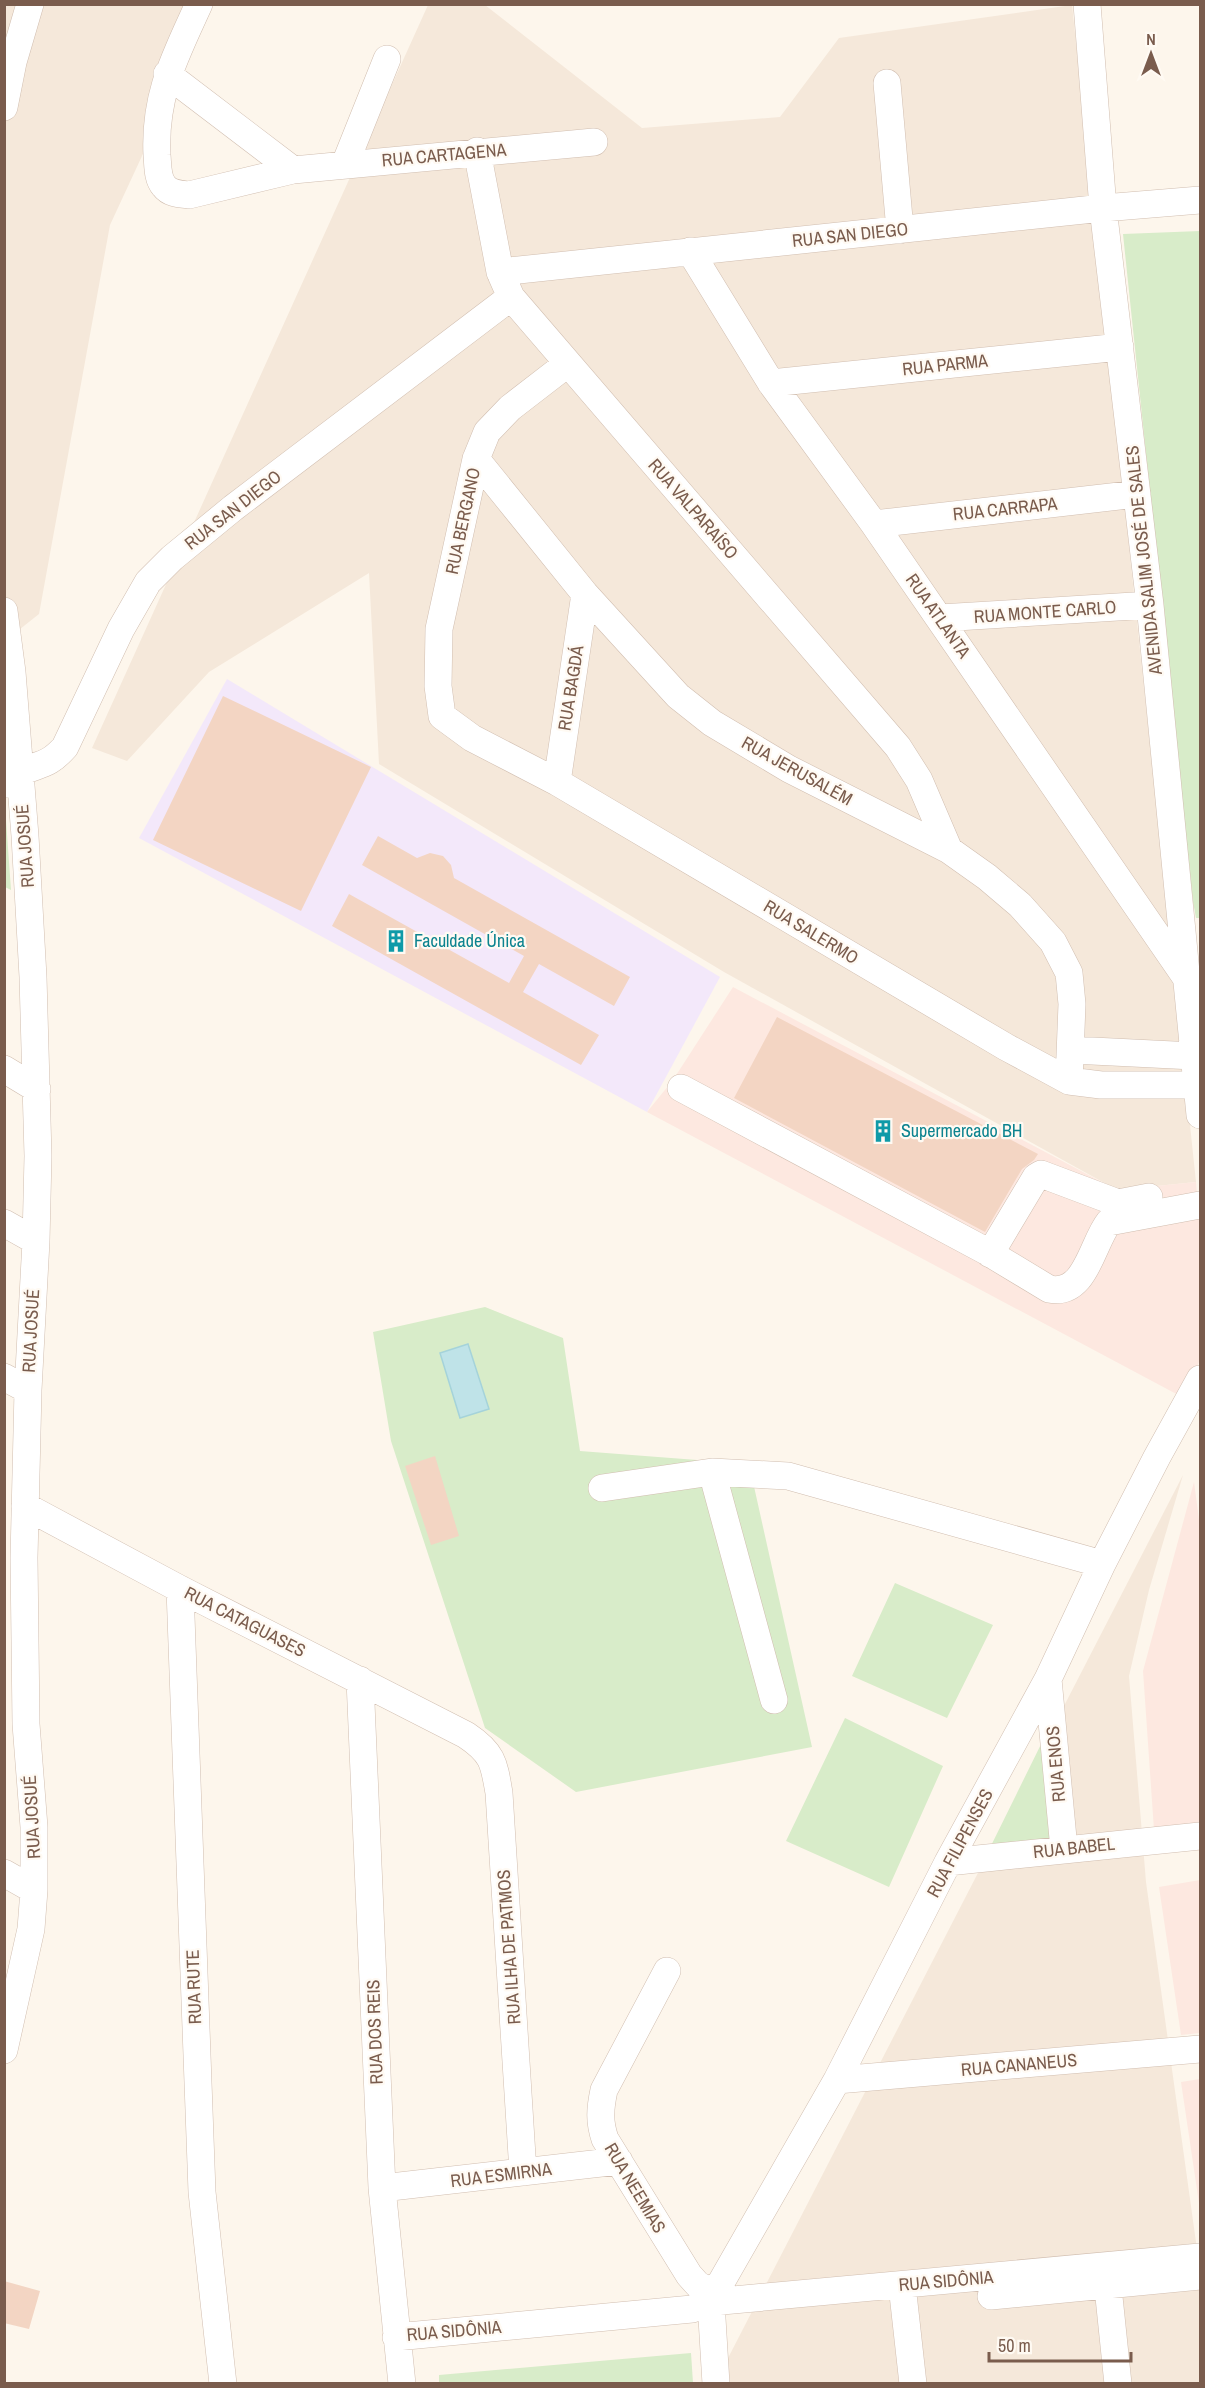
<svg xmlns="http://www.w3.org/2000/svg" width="1205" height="2388" viewBox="0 0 1205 2388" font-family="'Archivo Narrow',sans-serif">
<rect width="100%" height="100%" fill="#fdf6ec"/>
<!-- residential -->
<path fill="#f5e8da" d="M5,5H212L110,225L39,614L5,641Z
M428,5H485L642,128L780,117L839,38L1072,5L1196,1182L1117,1190L724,972L379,764L369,573L209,672L127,761L92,748Z
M1183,1475L1149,1590L1129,1676L1146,1882L1200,2271V2383H730L727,2360Z"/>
<!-- commercial -->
<path fill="#fde8e0" d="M733,987L1117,1190L1196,1182L1200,1235V1360L1182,1397L647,1112L673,1080Z
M1194,1482L1200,1527V1824L1154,1830L1143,1671Z
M1200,1880V2033L1181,2035L1159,1887Z
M1200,2079V2210L1181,2082Z"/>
<!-- education -->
<path fill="#f3e8fa" d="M227,679L720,977L647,1112L139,838Z"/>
<!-- green -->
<path fill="#d8ecc9" d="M1200,231V918H1196L1193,902L1123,234Z
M5,806L11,890L5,887Z
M485,1307L563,1338L580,1451L749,1464L812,1747L576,1792L485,1728L391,1441L373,1332Z
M895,1583L993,1625L947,1718L852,1676Z
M845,1718L943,1766L889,1887L786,1841Z
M1051,1724L1058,1859L980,1868Z
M691,2353L693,2383H439V2375Z"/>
<!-- water -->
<path fill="#bfe3e8" stroke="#a5d3da" stroke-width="1.5" d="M468,1344L489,1409L460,1418L440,1353Z"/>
<!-- building -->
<path fill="#f3d5c3" d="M223,696L371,767L301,911L153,840Z
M378,836L417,858L430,853L443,856L451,865L454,878L630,977L614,1006L539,964L523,992L599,1035L581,1065L332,926L349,894L509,983L524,956L362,865Z
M777,1017L1038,1154L1034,1160L1022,1169L985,1232L734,1098Z
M435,1456L459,1536L431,1545L405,1466Z
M4,2281L40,2291L29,2329L4,2323Z"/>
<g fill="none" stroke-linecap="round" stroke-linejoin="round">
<!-- minor casing -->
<g stroke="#d1beb0" stroke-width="28">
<path id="minor" d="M199,4C175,57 154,95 157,155C158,165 157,178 164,186C170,194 180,194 189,195L293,170L594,142
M1087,4L1103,208L1150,605L1200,1115
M167,74L293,170
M887,83L900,230
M4,107L13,62L30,4
M477,151L500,272L511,297L898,747L919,780L949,850
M345,164L387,59
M690,251L771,383L874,524L1185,976
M500,272L1103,208L1200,200
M567,364L510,408L487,432L476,459L439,629L438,686L442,716L472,738L557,782L1006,1047L1069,1081L1101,1085H1198
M771,383L1120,347
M476,459L585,594L678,696L712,723L789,769L949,850L987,877L1020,905L1053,942L1069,973L1072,1004L1069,1081
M874,524L1137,494
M4,611L12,672L25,836L33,977L38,1156L36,1241L28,1390L24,1558L26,1724L34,1827V1890L31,1929L4,2050
M940,618L1150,605
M557,782L585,594
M5,784C10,780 15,775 21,772C41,763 48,766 65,747L121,629L148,582L172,558L233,508L511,297
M1072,1050L1194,1056
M4,1069L37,1089
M681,1088L986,1251L1049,1289C1086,1297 1092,1243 1109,1222L1200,1205
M4,1223L36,1241
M990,1254L1036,1177L1041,1174L1118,1203L1149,1197
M4,1377L28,1390
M712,1472L774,1700
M602,1488L712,1472L788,1476L1102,1564
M25,1506L180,1589L466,1735C493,1753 494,1763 499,1793L523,2172
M180,1589L202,2192L223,2384
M1048,1679L1064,1849
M360,1680L382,2188L402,2384
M948,1862L1200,1836
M4,1873L34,1890
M667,1971L604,2090C600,2109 599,2121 605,2139L689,2275L698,2285L715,2293
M837,2080L1200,2049
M382,2188L619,2161
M1106,2268L1118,2384
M902,2285L913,2384
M991,2296L1200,2276
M396,2337L692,2309L711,2302L1200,2257
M716,2384L711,2302L715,2293L837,2080L948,1862L1048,1679L1102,1564L1157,1457L1200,1379"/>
</g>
<!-- minor -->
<use href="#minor" stroke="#fff" stroke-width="27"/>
</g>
<!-- icons -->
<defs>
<g id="building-bare" transform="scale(1.8)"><path d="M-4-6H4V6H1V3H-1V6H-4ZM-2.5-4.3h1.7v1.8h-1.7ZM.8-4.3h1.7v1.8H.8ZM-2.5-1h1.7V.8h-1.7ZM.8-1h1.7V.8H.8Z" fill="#0f9aa8" stroke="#fffaf3" stroke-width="2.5" paint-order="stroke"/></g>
</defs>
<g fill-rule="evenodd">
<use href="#building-bare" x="396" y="941"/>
<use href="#building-bare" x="883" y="1131"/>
</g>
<g text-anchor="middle" stroke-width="4.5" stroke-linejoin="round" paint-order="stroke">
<!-- street labels -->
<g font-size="18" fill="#7a5c4d" stroke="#fffaf3">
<text transform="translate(444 155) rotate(-5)" y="6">RUA CARTAGENA</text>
<text transform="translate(850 235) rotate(-6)" y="6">RUA SAN DIEGO</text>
<text transform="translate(945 365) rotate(-6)" y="6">RUA PARMA</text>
<text transform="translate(693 509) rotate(49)" y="6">RUA VALPARAÍSO</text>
<text transform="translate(1005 509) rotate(-6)" y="6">RUA CARRAPA</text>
<text transform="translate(233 510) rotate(-38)" y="6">RUA SAN DIEGO</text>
<text transform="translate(463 521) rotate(-78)" y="6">RUA BERGANO</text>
<text transform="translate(1144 560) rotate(-96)" y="6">AVENIDA SALIM JOSÉ DE SALES</text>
<text transform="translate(1045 612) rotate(-4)" y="6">RUA MONTE CARLO</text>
<text transform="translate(938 616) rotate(55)" y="6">RUA ATLANTA</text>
<text transform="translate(571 688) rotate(-81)" y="6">RUA BAGDÁ</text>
<text transform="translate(797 771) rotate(29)" y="6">RUA JERUSALÉM</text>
<text transform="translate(25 846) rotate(-94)" y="6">RUA JOSUÉ</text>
<text transform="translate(811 932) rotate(31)" y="6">RUA SALERMO</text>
<text transform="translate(31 1331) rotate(-87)" y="6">RUA JOSUÉ</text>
<text transform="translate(245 1622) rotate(27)" y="6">RUA CATAGUASES</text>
<text transform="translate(1056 1764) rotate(-95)" y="6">RUA ENOS</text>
<text transform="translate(32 1817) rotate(-93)" y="6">RUA JOSUÉ</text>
<text transform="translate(960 1843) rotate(-62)" y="6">RUA FILIPENSES</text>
<text transform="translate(1074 1848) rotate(-6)" y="6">RUA BABEL</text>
<text transform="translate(509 1947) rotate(-94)" y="6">RUA ILHA DE PATMOS</text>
<text transform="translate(194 1987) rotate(-92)" y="6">RUA RUTE</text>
<text transform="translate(375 2032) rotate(-92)" y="6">RUA DOS REIS</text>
<text transform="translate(1019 2065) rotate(-5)" y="6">RUA CANANEUS</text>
<text transform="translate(501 2175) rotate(-7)" y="6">RUA ESMIRNA</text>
<text transform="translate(635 2188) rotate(59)" y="6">RUA NEEMIAS</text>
<text transform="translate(946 2281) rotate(-5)" y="6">RUA SIDÔNIA</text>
<text transform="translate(454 2331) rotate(-5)" y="6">RUA SIDÔNIA</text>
</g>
<!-- culture labels -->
<g font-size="18" fill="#0d838f" stroke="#fffaf3" text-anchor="start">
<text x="414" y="947">Faculdade Única</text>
<text x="901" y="1137">Supermercado BH</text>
</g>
</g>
<!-- border -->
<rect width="1205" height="2388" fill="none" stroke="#7a5c4d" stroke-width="12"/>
<!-- north arrow -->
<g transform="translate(1151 54)" stroke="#fffaf3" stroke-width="4.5" paint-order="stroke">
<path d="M0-4.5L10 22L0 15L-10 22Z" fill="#7a5c4d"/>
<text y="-9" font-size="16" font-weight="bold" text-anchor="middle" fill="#7a5c4d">N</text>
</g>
<!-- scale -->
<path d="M989 2352v9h142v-9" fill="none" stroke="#7a5c4d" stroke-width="3"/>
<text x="998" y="2352" font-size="18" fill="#7a5c4d" stroke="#fffaf3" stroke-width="4.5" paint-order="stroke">50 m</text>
</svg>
